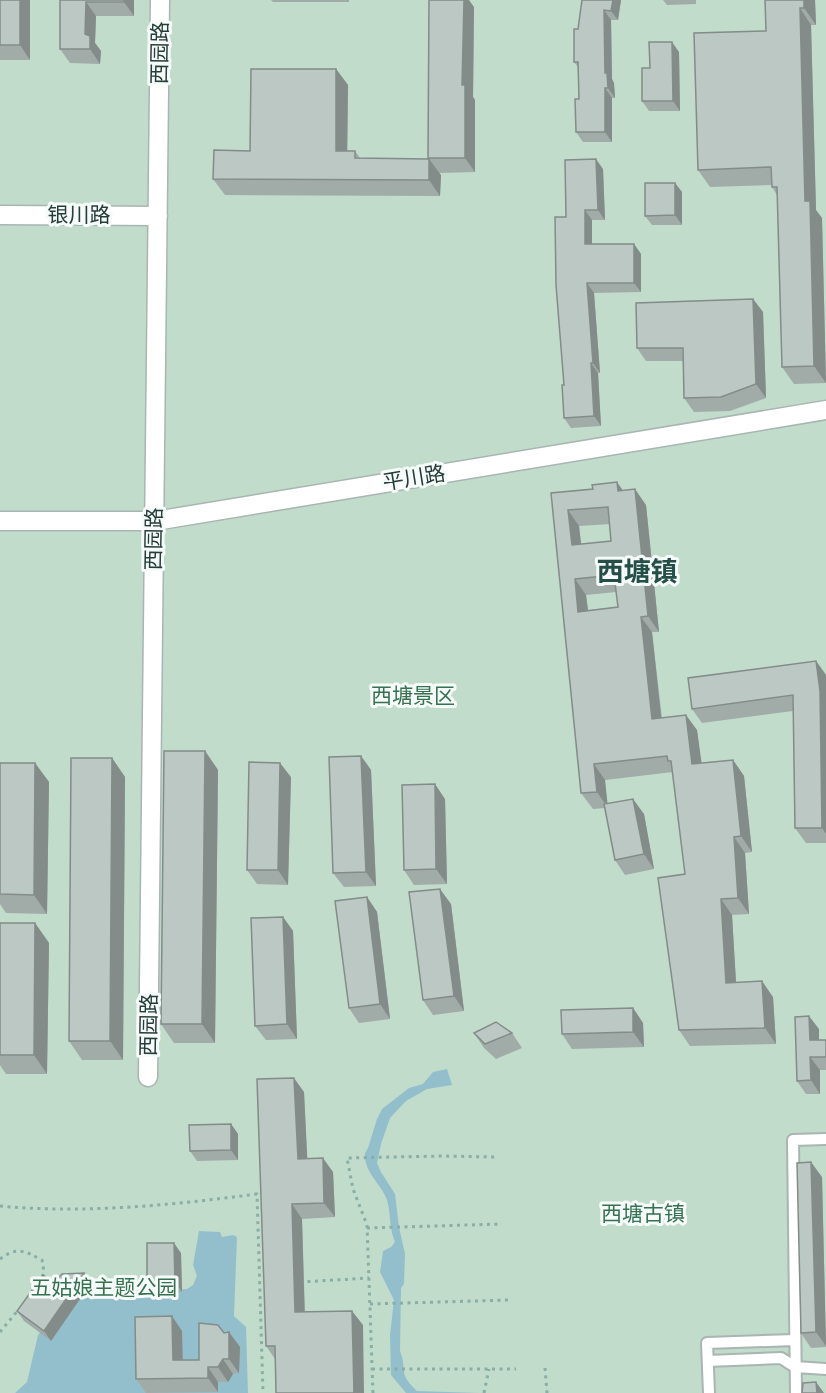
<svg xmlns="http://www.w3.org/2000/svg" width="826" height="1393" viewBox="0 0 826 1393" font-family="Barlow,'Noto Sans SC',sans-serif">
<rect width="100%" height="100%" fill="#e6edeb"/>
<!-- green -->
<path fill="#c1dccb" d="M0,0H826V1393H0Z"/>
<!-- water -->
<path fill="#93bfcd" d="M447,1069L452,1085L427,1089L406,1101L390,1118L381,1144L377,1163L381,1172L395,1194L399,1227L405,1254L404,1284L401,1288L400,1351C408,1372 397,1372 417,1391L479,1393H406L391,1375L390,1335L394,1300L380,1272L383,1251L391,1247L395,1242C389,1228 391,1214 387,1200C381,1183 364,1173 365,1153L368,1148L377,1119L382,1109L409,1088L423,1084L433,1072Z
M199,1231L220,1232L222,1237L233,1235L237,1237L234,1316L246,1327L248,1393H15L27,1382L38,1335L74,1293L187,1289L193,1285L197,1276L193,1265Z"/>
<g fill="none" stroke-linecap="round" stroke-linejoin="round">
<!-- service casing -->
<g stroke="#a9b5b2" stroke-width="14">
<path id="service" d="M708,1361L781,1358L795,1367L826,1369
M709,1393L707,1343L795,1340
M796,1393L793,1140L826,1139"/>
</g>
<!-- minor casing -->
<g stroke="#a9b5b2" stroke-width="21">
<path id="minor" d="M0,215L158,216
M0,521H155L826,410
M148,1077L160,0"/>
</g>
<!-- path -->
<path stroke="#89aea6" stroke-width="3" stroke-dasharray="3 4.5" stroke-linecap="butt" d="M0,1206C85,1214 172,1205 257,1194L263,1393
M367,1228L502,1224
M0,1259C17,1246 25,1251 42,1260L44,1272L42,1278
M300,1282L369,1278
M370,1304L509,1300
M0,1332L19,1309
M545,1368L547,1393
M372,1369H516
M373,1393L367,1225L353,1189L347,1158L442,1156L496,1157
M484,1393L489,1369"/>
<!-- service -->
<use href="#service" stroke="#fff" stroke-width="10"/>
<!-- minor -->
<use href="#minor" stroke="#fff" stroke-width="18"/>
</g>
<!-- wall -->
<path fill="#a1aca9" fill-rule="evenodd" d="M0,0L30,60H0Z
M60,0H134V16H96L95,43L101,51L100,64L70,63L60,49Z
M271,0H349V2H273Z
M582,0H621L618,20H611L612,79L614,83L615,98H612V142H583L576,132L579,99L578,67L574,62Z
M663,0H696V4L667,5Z
M765,0H815L816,25H811L816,210L822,218L826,383L794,384L782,367L777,195L772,187V185L710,187L698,170L766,31Z
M474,7L473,97L475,100V172L439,173L441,175L440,196L225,195L213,179L250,151L336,69L348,85L347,151H355L360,158L429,159L428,158Z
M679,52L680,111H649L642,101L650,68Z
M603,169L605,220H592V244H634L641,254V292L594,293L600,373H598L601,426L571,428L564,418L566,217Z
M675,183L682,192V225H652L645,216Z
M753,299L763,312L766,398L730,411L694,412L684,398L683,361H646L637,348Z
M623,490L646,505L659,632H652L662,718L697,730L701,763L733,760L744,776L752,852L745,853L749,914L732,915L736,983L773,997L776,1044L690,1046L679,1030L685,874L673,772L605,780L607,804L644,814L654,869L625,875L615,860L605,808L593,809L581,793L551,493ZM610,524L611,541L581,544L579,526ZM616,592L618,607L588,610L586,595Z
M816,661L826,675V843H806L795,828L793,711L702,723L692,709Z
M205,751L218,770L215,1043H174L161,1024Z
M361,756L371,770L376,886L344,887L333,873Z
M112,758L125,777L123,1060H82L69,1041Z
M0,763H35L49,782L47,914L6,913L0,904Z
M291,777L288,885L257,884L247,870Z
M445,799L447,884L414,885L404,870Z
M367,897L377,912L390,1019L359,1023L349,1008Z
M451,904L464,1011L433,1015L423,1000Z
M283,917L293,931L297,1039L266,1040L255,1026Z
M0,923H35L49,943L47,1074H6L0,1065Z
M633,1008L643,1023L644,1047L572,1049L562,1034Z
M819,1029V1040H826V1070H820V1094H806L797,1081Z
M474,1033H512L522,1048L496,1059L484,1048Z
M304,1092L307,1158L333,1172L335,1217L302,1219L305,1312L363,1325L275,1359L266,1346Z
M231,1124L238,1134V1160L197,1161L190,1151Z
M822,1177L826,1347L811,1348L801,1333Z
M181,1253L182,1292H154L147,1282Z
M84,1273L91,1283L51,1341L24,1321L17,1311Z
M182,1331L183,1360H199L224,1333L229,1332L240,1347L239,1373L233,1374L228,1382H218V1392L146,1393L136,1379Z"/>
<!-- shaded-wall -->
<path fill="#838c89" d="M20,0H30V60L20,45Z
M124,0H134V16L124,2Z
M464,0H469L474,7L473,97L475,100V172L465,158L462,85Z
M613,0H621L618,20L611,11Z
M804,0H815L816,25L804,8Z
M86,2L96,16L95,43L101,51L100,64L90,49L85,34Z
M800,8L811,25L816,210L822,218L826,383L814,366L805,201Z
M604,10L611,20L612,79L614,83L615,98L608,88L605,73Z
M672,42L679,52L680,111L673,101Z
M336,69L348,85L347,167L336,151Z
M605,88L612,98V142L605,132Z
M429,159L441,175L440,196L429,180Z
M596,159L603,169L605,220L598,210Z
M675,183L682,192V225L675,215Z
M585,210L592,220V254L585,244Z
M634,244L641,254V292L634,283Z
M587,283L594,293L600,373L593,363Z
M753,299L763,312L766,398L756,384Z
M591,363L598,373L601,426L594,416Z
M617,482L628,498L618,491Z
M635,489L646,505L659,632L648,616Z
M568,510L579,526L583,561L572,545Z
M575,579L586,595L590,627L578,612Z
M641,617L652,632L663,735L652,719Z
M816,661L826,675V834L822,828Z
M686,715L697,730L704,780L692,764Z
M205,751L218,770L215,1043L202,1024Z
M361,756L371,770L376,886L366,872Z
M112,758L125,777L123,1060L110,1041Z
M733,760L744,776L752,852L741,836Z
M35,763L49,782L47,914L34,895Z
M280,763L291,777L288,885L278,870Z
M594,764L605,780L608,808L597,792Z
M435,784L445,799L447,884L436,869Z
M633,799L644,814L654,869L644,854Z
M734,837L745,853L749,914L738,898Z
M440,889L451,904L464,1011L454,996Z
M367,897L377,912L390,1019L380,1004Z
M721,899L732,915L737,999L726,983Z
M283,917L293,931L297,1039L287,1024Z
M35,923L49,943L47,1074L34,1055Z
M762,981L773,997L776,1044L765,1028Z
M633,1008L643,1023L644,1047L633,1032Z
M809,1016L819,1029V1053L810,1040Z
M810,1057L820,1070V1094L811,1080Z
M294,1078L304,1092L308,1173L298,1159Z
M231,1124L238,1134V1160L231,1150Z
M323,1158L333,1172L335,1217L324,1203Z
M811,1162L822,1177L826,1346L816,1332Z
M292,1204L302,1219L305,1327L295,1312Z
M174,1243L181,1253L182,1292L175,1282Z
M84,1273L91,1283L51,1341L44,1331Z
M352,1311L363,1325L364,1393H354Z
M172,1316L182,1331L183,1375L173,1360Z
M229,1332L240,1347L239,1373L229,1359Z
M223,1359L233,1374L228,1382L218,1367Z
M208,1367L218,1382V1392L208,1378Z
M816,1382L824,1393H817Z"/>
<!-- building -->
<path fill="#bbc8c4" stroke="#838c89" stroke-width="1.5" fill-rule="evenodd" d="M0,0H20V45H0Z
M60,0H124V2H86L85,34L90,36V49H60Z
M429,0H464L462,85H465V158H428Z
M582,0H613L611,11L604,10L605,73H607L608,88H605V132H576L575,99H579L578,62H574V29H578Z
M765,0H804V8H800L805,201H810L814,366L782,367L777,187H772L771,167L698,170L694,33L766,31Z
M649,42H672L673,101H642V68H650Z
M251,69H336V151H355V158L429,159V180L213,179L214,150L250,151Z
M596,159L598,210H585V244H634V283H587L593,363H591L594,416L564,418L562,385H564L556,285L555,217H566L565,160Z
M645,183H675V215L645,216Z
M753,299L756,384L721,397L684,398L683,348H637L636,303Z
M617,482L618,491L635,489L648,616L641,617L652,719L686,715L692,764L733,760L741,836L734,837L738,898L721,899L726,983L762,981L765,1028L679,1030L658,878L685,874L671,761H668L667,756L594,764L597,792L581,793L551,493L593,489L592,485ZM608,507L611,541L572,545L568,510ZM614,575L618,607L578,612L575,579Z
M816,661L820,691L822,828H795L793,695L692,709L688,678Z
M164,751H205L202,1024H161Z
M361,756L366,872L333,873L329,757Z
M71,758H112L110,1041H69Z
M249,762L280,763L278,870H247Z
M0,763H35L34,895L0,894Z
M435,784L436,869L404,870L402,785Z
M633,799L644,854L615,860L604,804Z
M440,889L454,996L423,1000L409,892Z
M367,897L380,1004L349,1008L335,901Z
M283,917L287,1024L255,1026L251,918Z
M0,923H35L34,1055H0Z
M633,1008V1032L562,1034L561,1010Z
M809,1016L810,1040H826V1057H810L811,1080L797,1081L795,1017Z
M496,1022L512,1033L485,1044L474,1033Z
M294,1078L298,1159L323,1158L324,1203L292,1204L295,1312L352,1311L354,1393H276L275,1346H266L257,1079Z
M231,1124V1150L190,1151L189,1125Z
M811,1162L816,1332L801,1333L797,1163Z
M147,1243H174L175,1282H147Z
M84,1273L44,1331L17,1311L43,1275L54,1283L62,1274Z
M172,1316L173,1360H199V1323L218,1325L224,1333L229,1332V1359H223L218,1367H208V1378L136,1379L135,1317Z
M816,1382L817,1393H802L803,1383Z"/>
<g text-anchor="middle" stroke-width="6" stroke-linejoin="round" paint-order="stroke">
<!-- street labels -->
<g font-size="21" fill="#263e3a" stroke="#f6faf8">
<text transform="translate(160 53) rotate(-89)" y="7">西园路</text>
<text x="79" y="222">银川路</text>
<text transform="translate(414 478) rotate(-9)" y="7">平川路</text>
<text transform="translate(154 539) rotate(-89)" y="7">西园路</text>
<text transform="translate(149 1025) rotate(-89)" y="7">西园路</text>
</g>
<!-- park labels -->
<g font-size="21" fill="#347251" stroke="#f6faf8">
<text x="413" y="703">西塘景区</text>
<text x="643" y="1221">西塘古镇</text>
<text x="104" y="1295">五姑娘主题公园</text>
</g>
<!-- district labels -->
<g font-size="27" font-weight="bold" fill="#234f48" stroke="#f6faf8">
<text x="637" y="581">西塘镇</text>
</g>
</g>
</svg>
